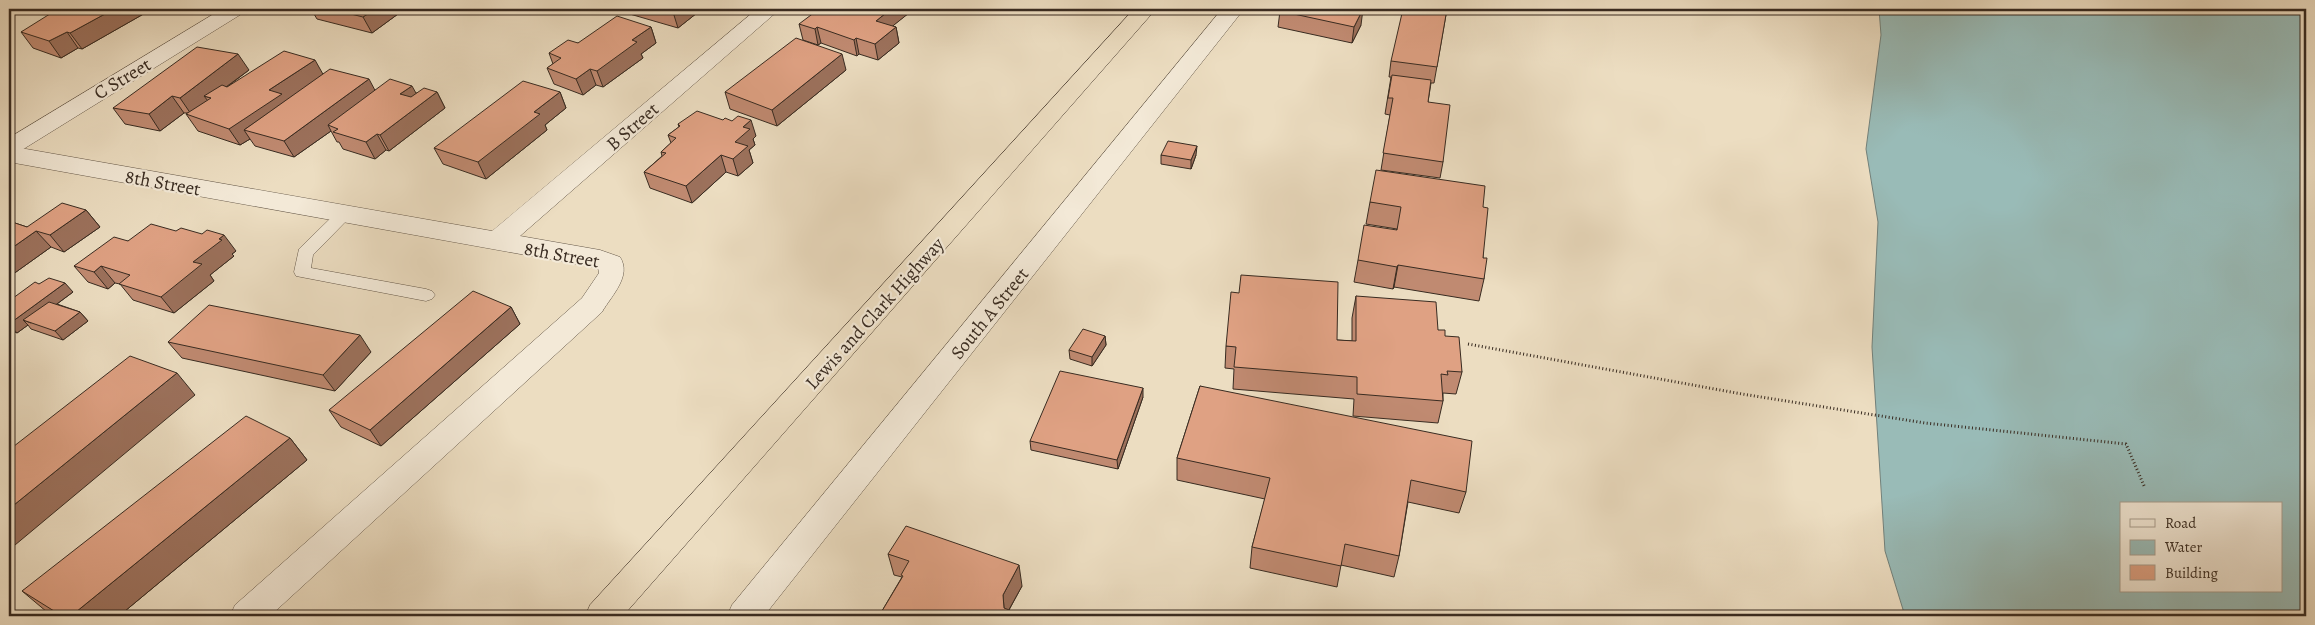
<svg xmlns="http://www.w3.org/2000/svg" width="2315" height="625" viewBox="0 0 2315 625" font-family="Alegreya,serif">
<rect width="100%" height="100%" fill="#ecddc1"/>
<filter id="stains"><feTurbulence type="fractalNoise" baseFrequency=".004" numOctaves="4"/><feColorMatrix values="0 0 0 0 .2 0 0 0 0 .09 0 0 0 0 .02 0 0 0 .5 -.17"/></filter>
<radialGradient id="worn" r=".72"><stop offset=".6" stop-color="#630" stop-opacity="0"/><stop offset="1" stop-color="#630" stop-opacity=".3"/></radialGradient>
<!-- water -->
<path fill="#99bbb7" stroke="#72817b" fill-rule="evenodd" d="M1879,9H2306V616H1905L1885,551L1872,347L1878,222L1866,149L1881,35ZM2121,504H2281V591H2121Z"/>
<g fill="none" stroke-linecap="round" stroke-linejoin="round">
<!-- service casing -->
<g stroke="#655849" stroke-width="1">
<path id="service" d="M345,209L351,210L353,214L313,255L311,268L426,289L432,291L435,295L432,299L426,301L296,276L294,272L299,249L339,210Z"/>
</g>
<!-- minor casing -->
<g stroke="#655849" stroke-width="1">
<path id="minor" d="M757,9H780L520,236L600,250L620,257C632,276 612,295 602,312L270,616H230L235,605L582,298L599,273L598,268L9,162V146L492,231Z
M1222,9H1244L764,616H727L732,605Z"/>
</g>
<!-- tertiary casing -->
<g stroke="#655849" stroke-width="1">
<path id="tertiary" d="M222,9H247L243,13L17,153L9,155V138Z"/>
</g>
<!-- trunk casing -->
<g stroke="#382b21" stroke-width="1">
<path id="trunk" d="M1134,9H1156L623,616H585L590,605Z"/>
</g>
<!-- path -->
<path stroke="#382b21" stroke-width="3" stroke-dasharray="1 2.5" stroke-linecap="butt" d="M1468,344L1742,394L1925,423L2126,444L2145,488"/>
<!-- service -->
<use href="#service" fill="#f3e9d7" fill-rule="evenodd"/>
<!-- minor -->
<use href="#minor" fill="#f3e9d7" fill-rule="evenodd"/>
<!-- tertiary -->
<use href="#tertiary" fill="#f3e9d7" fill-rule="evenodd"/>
<!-- trunk -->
<use href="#trunk" fill="#ecddc1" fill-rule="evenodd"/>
</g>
<!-- wall -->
<path fill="#c08a71" stroke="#382b21" d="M145,9L147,12L82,49L78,48L61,58L33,48L21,32L69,12Z
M311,9H396L398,14L372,33L317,19Z
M616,9H702L678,28L616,10Z
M914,9L892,26L896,27L899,43L878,60L859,54L857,56L821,43L818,45L803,40L799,24Z
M1447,9L1434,83H1431L1428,102L1443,162L1440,178L1381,170L1390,115L1385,114L1391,77H1389L1391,61Z
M1280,11L1361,25L1352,43L1278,27Z
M651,27L656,43L641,54L643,58L603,87L596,85L583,95L554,84L547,68L553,64L549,53L578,43Z
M249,70L227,87L323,74L375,90L416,93L437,92L445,108L389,151L386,150L375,159L343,149L339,142H337L331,131L294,157L255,146L250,139L240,145L198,131L186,114L188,113H184L160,131L125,124L113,108Z
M846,70L777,126L730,109L725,92Z
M560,92L566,108L545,125L547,130L486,179L443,164L434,148Z
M678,124L756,136L753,139L755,145L749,150L753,163L738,176L726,172L692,203L650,188L644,172L662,156L661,152L671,143L668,135L679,127Z
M1161,155H1196L1191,169L1161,164Z
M1370,202L1483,207V258L1484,279L1479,301L1394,287L1393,289L1354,282L1358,260L1396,230L1397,229L1366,224Z
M86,210L100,227L64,252L51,247L9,277V221L27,227Z
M128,241L236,251L232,254L234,256L210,275L214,281L174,313L133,300L120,284L115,283L108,289L88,282L74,266Z
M39,284L73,292L57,304L80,312L88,321L63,340L31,329L28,325L17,333L9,330V301Z
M1356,296L1438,330L1445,336L1462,372L1456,394L1443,393V401L1438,423L1353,416L1354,399L1233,389L1234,369L1225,368L1226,346L1337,340L1352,341V318Z
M511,307L520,324L381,446L341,427L329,410Z
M1105,336L1106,345L1092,366L1070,359L1069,350Z
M168,342L371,352L335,391L182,358Z
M1200,386L1466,492L1459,513L1408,502L1399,556L1394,577L1341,565L1337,587L1250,568L1252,547L1265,499L1177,480V458Z
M1143,397L1118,469L1031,450L1030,441Z
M290,438L307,460L119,616H54L47,612L22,591Z
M888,554L1022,586L1009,610L1025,616H879L902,577L894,575Z"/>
<!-- shaded-wall -->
<path fill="#9c715c" stroke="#382b21" d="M114,9H146H145L147,12L82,49L70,33Z
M375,9H396L398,14L372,33L363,17Z
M677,9H702L678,28L673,12Z
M891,9H914L879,37L876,21Z
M1363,9L1361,25L1352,43L1354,27Z
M651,27L656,43L641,54L643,58L603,87L597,71L632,40Z
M817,27L821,43L818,45L815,29Z
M896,27L899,43L878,60L875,44Z
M67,32L78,48L61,58L49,41Z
M856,38L859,54L857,56L854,40Z
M238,54L249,70L211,98L204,96L208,101L191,114L180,98Z
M842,54L846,70L777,126L772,110Z
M315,60L324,76L244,130L250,139L240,145L229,129L269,90Z
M590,69L596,85L583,95L576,79Z
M369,79L378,96L328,125L331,131L294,157L284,141Z
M412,86L421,102L400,94Z
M437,92L445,108L389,151L380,135Z
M560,92L566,108L545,125L547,130L486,179L478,162L534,112Z
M172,96L184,113L160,131L149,114Z
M751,120L756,136L753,139L755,145L749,150L753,163L738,176L733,159L735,142L743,127Z
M377,134L386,150L375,159L366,142Z
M1197,146L1196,155L1191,169V160Z
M721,155L726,172L692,203L686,186Z
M86,210L100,227L64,252L50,235Z
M36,231L51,247L9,277V250Z
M224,235L236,251L232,254L234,256L210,275L214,281L174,313L161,297L193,262L219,239Z
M1398,265L1394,287L1393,289L1397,267Z
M101,266L115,283L108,289L94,272Z
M65,283L73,292L31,323L23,320L28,325L17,333L9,324Z
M511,307L520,324L381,446L370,430Z
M80,312L88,321L63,340L55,331Z
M360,335L371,352L335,391L323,375Z
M1105,336L1106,345L1092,366V357Z
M177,373L195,395L9,550V509Z
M1143,388V397L1118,469L1117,460Z
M290,438L307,460L119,616H71Z
M1019,565L1022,586L1006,615L1004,608L1003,595Z"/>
<!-- building -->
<path fill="#dfa183" stroke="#382b21" d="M75,9H114L70,33L67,32L49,41L21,32L53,12L62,10L69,12Z
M331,9H375L363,17Z
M663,9H677L673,12Z
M819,9H891L876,21L896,27L875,44L856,38L854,40L817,27L815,29L799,24Z
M1281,9H1363L1354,27L1280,11Z
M1403,9H1447L1437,67L1391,61Z
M617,16L651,27L632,40L637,42L597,71L590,69L576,79L547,68L561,58L549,53L568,40L578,43Z
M796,38L842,54L772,110L725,92Z
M197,47L238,54L180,98L172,96L149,114L113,108Z
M284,51L315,60L269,90L282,94L229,129L186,114L211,98L204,96L222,85L227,87Z
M330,69L369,79L284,141L244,130Z
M1392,75L1431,80L1428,102L1450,105L1443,162L1383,153L1393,98H1388Z
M390,79L412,86L400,94L411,97L424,88L437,92L380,135L377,134L366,142L333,132L338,129L328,125Z
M523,81L560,92L534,112L540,114L478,162L434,148Z
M697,111L723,120L725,118L732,121L738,116L751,120L743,127L750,129L735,142L748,146L733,159L721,155L686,186L644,172L666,153L661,152L676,138L668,135L680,126L678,124Z
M1168,141L1197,146L1191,160L1161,155Z
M1376,170L1485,186L1483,207L1488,208L1483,258H1487L1484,279L1398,265L1397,267L1358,260L1364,225L1397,230L1401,207L1370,202Z
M62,203L86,210L50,235L36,231L9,250V221L27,227Z
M151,224L176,231L181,228L202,234L207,230L224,235L219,239L222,240L193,262L202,264L161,297L119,284L130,275L101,266L94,272L74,266L114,237L128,241Z
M1241,275L1338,282L1337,340L1356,341V296L1436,302L1438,330H1445V336L1459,337L1462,372L1447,371L1448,375L1441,374L1443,401L1357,394V377L1234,367L1236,347L1226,346L1231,292L1239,293Z
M49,278L65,283L9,324V301L35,282L39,284Z
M473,291L511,307L370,430L329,410Z
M49,302L80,312L55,331L23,320Z
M209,305L360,335L323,375L168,342Z
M1083,329L1105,336L1092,357L1069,350Z
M130,356L177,373L9,509V450Z
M1060,371L1143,388L1117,460L1030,441Z
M1200,386L1472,441L1466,492L1411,480L1399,556L1345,544L1341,566L1252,547L1270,478L1177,458Z
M246,416L290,438L71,616H62L22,591Z
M906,526L1019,565L1003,595L1004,608L1025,616L1027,611L1041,616H879L903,576L901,575L909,561L888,554Z"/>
<g text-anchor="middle" stroke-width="4.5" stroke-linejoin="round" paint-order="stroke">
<!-- street labels -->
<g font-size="19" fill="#382b21" stroke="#f3e9d7">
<text transform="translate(122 78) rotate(-31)" y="7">C Street</text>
<text transform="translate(632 126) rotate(-41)" y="7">B Street</text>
<text transform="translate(163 182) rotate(10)" y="7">8th Street</text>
<text transform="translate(562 254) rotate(10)" y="7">8th Street</text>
<text transform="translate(874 313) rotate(-48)" y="7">Lewis and Clark Highway</text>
<text transform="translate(989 313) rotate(-51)" y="7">South A Street</text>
</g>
</g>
<!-- margin -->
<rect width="2315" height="625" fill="none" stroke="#ecddc1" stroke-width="30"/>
<rect x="10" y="10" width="2295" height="605" fill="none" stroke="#382b21" stroke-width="2.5"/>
<rect x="15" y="15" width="2285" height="595" fill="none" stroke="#382b21"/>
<!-- legend -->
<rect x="2120" y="502" width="162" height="90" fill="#f3e9d7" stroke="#a89d8e"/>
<rect x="2130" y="519" width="25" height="8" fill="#f3e9d7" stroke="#a89d8e"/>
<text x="2165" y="528" font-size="15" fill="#382b21">Road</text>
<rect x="2130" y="540" width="25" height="15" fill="#99bbb7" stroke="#a89d8e"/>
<text x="2165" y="552" font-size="15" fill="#382b21">Water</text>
<rect x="2130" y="565" width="25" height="15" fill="#dfa183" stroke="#a89d8e"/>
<text x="2165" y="578" font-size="15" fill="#382b21">Building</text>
<rect width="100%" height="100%" filter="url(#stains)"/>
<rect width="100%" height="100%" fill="url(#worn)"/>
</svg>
